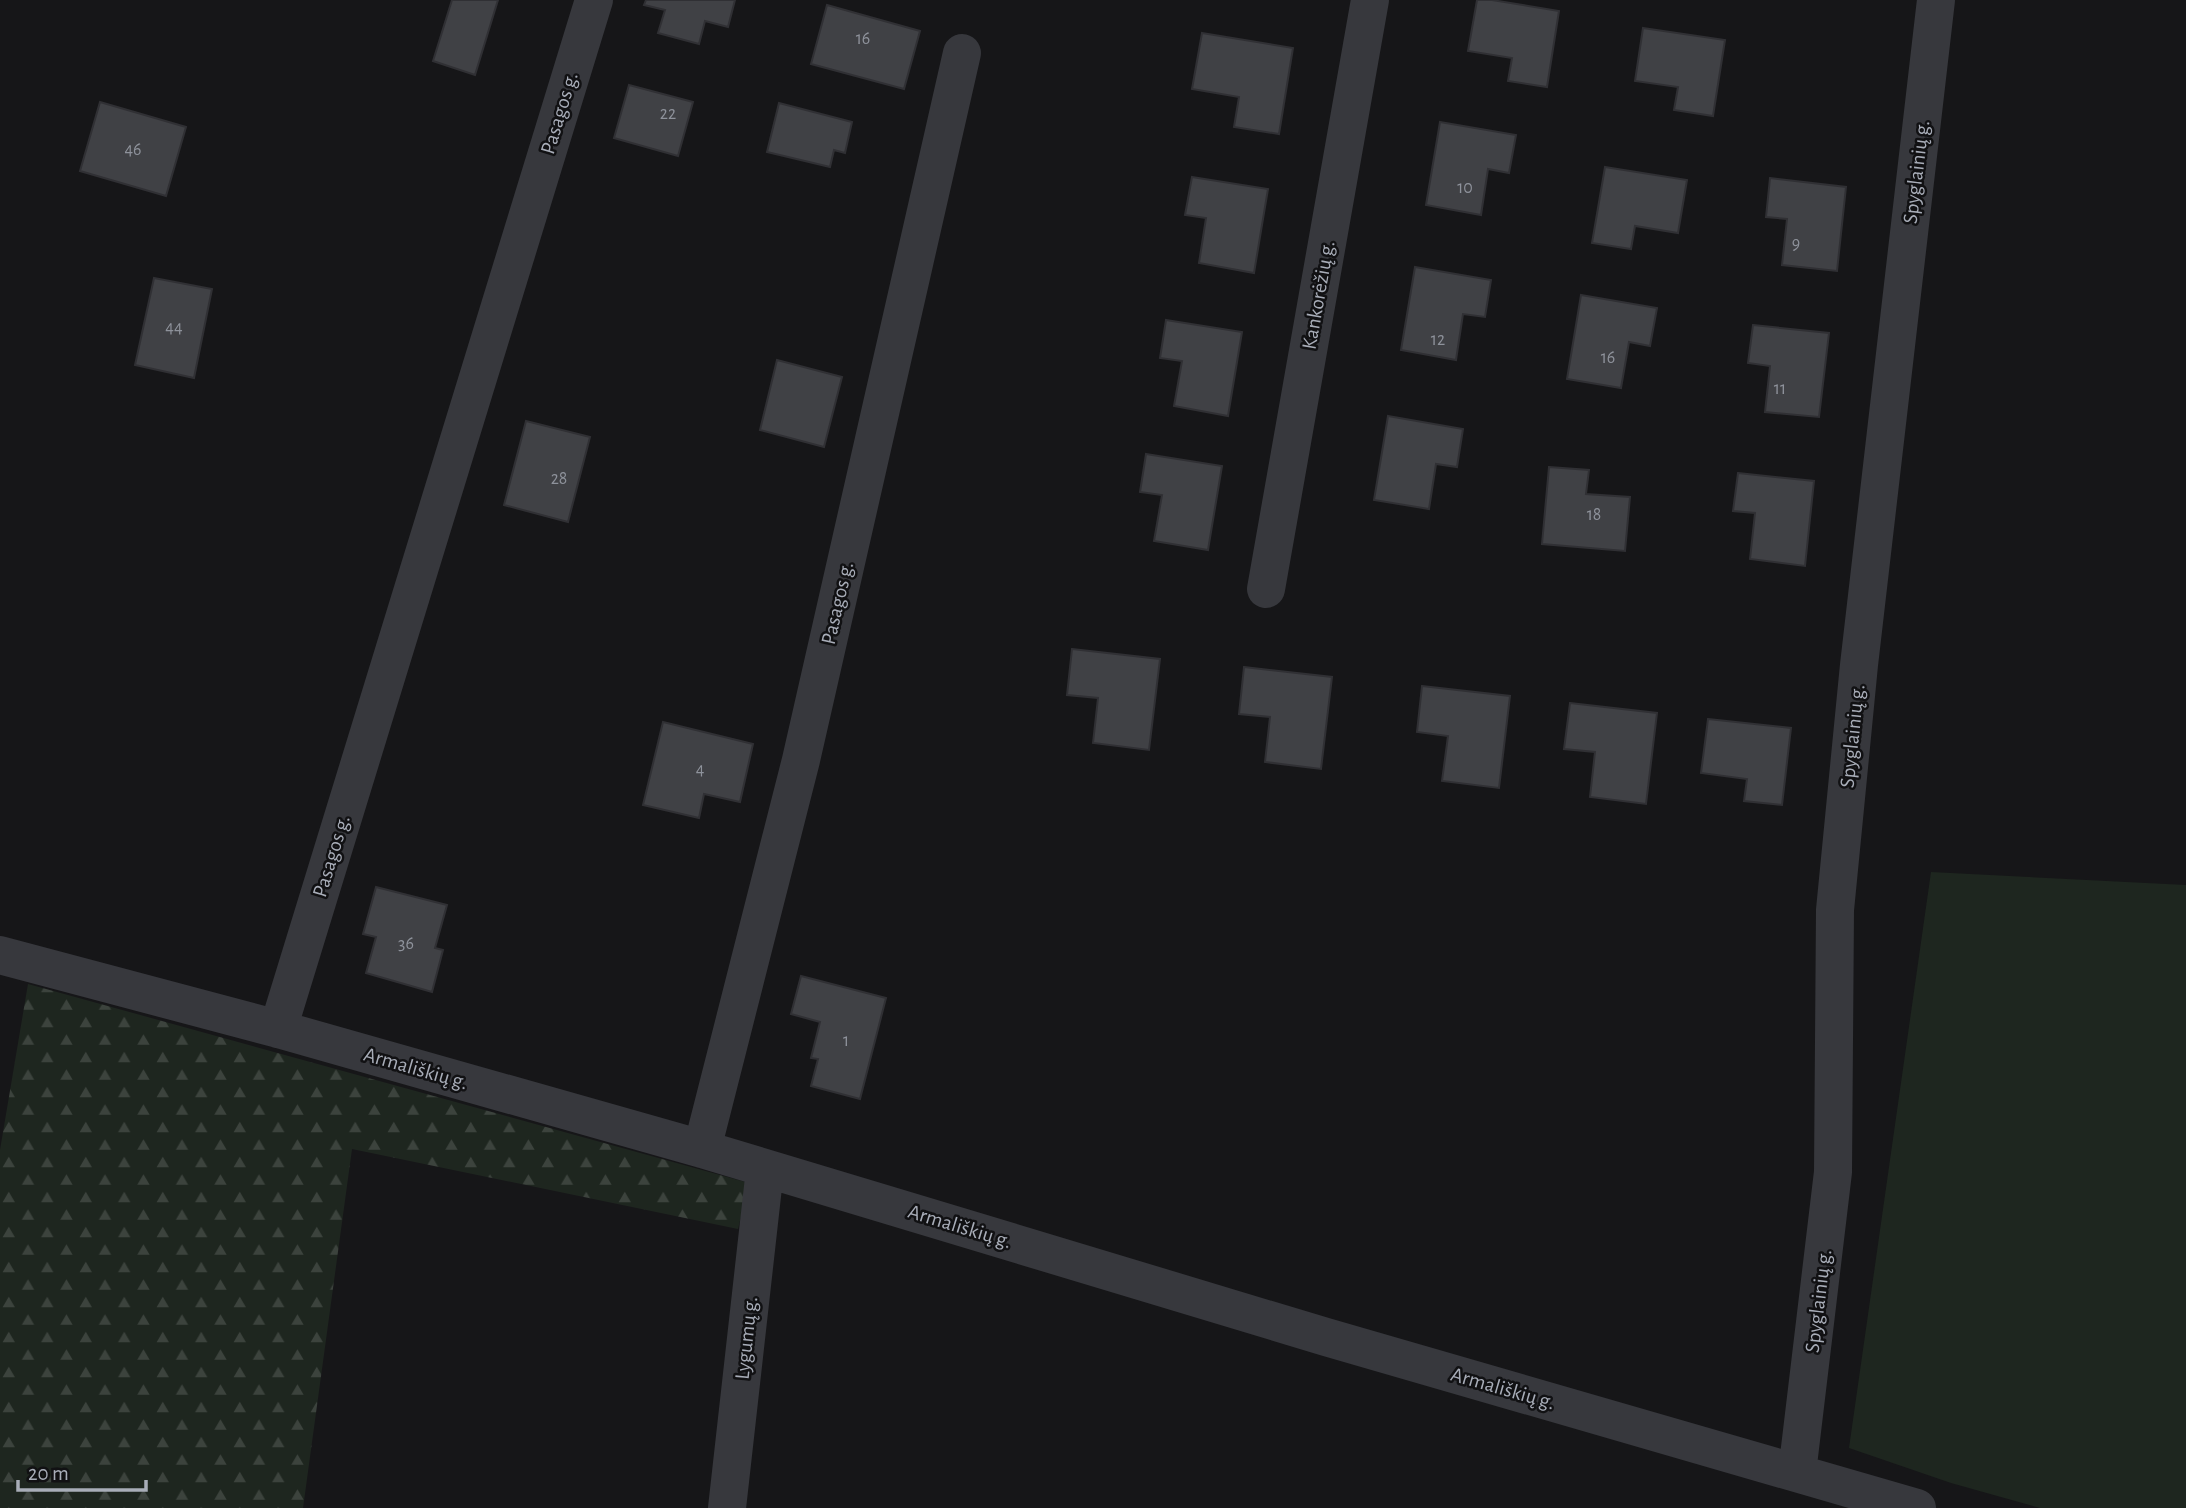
<svg xmlns="http://www.w3.org/2000/svg" width="2186" height="1508" viewBox="0 0 2186 1508" font-family="'Alegreya Sans',sans-serif">
<defs>
<pattern id="forest-firs" width="22" height="20" patternUnits="userSpaceOnUse" patternTransform="scale(1.75)"><rect width="22" height="20" fill="#1e261f"/><path d="M5 1l3.5 6h-7zM16 11l3.5 6h-7z" fill="#3c433d"/></pattern>
</defs>
<rect width="100%" height="100%" fill="#161618"/>
<!-- green -->
<path fill="#1e261f" d="M1931,872L2186,885V1508H2040L1951,1483L1849,1448Z"/>
<!-- forest -->
<path fill="url(#forest-firs)" d="M28,984L749,1183L738,1229L352,1149L303,1508H0V1150Z"/>
<!-- building -->
<path fill="#404145" stroke="#303034" stroke-width="2" d="M452,0H498L475,75L433,61Z
M646,0H735L728,27L705,21L699,44L658,33L665,10L644,5Z
M1477,0H1492L1559,11L1547,87L1508,81L1512,58L1468,51Z
M827,5L920,31L904,89L811,64Z
M1643,28L1725,40L1713,116L1674,110L1678,87L1635,81Z
M1202,33L1293,48L1279,134L1234,127L1239,97L1192,89Z
M629,85L693,102L678,156L614,138Z
M100,102L186,127L166,196L80,171Z
M779,103L852,122L845,153L834,150L830,167L767,152Z
M1440,122L1516,135L1509,173L1488,169L1481,215L1426,205Z
M1605,167L1687,180L1678,233L1635,226L1631,249L1592,243Z
M1192,177L1268,189L1254,273L1199,263L1206,218L1185,215Z
M1770,178L1846,187L1837,271L1782,265L1787,219L1766,217Z
M1415,267L1491,280L1485,317L1463,314L1456,360L1401,350Z
M154,278L212,289L194,378L135,365Z
M1581,295L1657,308L1650,346L1629,342L1621,388L1567,379Z
M1166,320L1242,332L1228,416L1174,406L1182,361L1160,358Z
M1753,325L1829,333L1819,417L1765,412L1770,366L1748,363Z
M777,360L842,377L824,447L760,430Z
M1388,416L1463,429L1457,467L1436,464L1429,509L1374,500Z
M526,421L590,437L568,522L504,505Z
M1146,454L1222,466L1208,550L1154,541L1162,495L1140,492Z
M1549,467L1589,470L1586,494L1630,497L1625,551L1542,544Z
M1738,473L1814,481L1805,566L1750,559L1755,513L1733,511Z
M1072,649L1160,659L1149,750L1093,743L1098,698L1067,695Z
M1244,667L1332,677L1321,769L1265,762L1270,717L1239,714Z
M1422,686L1510,696L1499,788L1442,781L1448,736L1417,732Z
M1570,703L1657,713L1646,804L1590,797L1595,752L1564,749Z
M1708,719L1791,728L1782,805L1744,801L1747,779L1701,773Z
M663,722L753,744L740,802L704,794L699,818L643,805Z
M376,887L447,905L435,948L443,950L432,992L366,973L376,937L363,934Z
M801,976L886,998L860,1099L811,1086L818,1059L811,1058L820,1022L791,1014Z"/>
<g fill="none" stroke-linecap="round" stroke-linejoin="round">
<!-- minor -->
<path stroke="#37383d" stroke-width="38" d="M1266,589L1370,0
M0,955L278,1029L702,1149L1326,1337L1917,1508
M278,1029L594,0
M702,1149L801,760L962,53
M1797,1473L1833,1172L1835,910L1859,665L1936,0
M727,1508L765,1169"/>
</g>
<g text-anchor="middle" stroke-width="5" stroke-linejoin="round" paint-order="stroke">
<!-- number labels -->
<g font-size="18" fill="#8e929b">
<text x="863" y="44">16</text>
<text x="668" y="119">22</text>
<text x="133" y="155">46</text>
<text x="1465" y="193">10</text>
<text x="1796" y="249">9</text>
<text x="174" y="333">44</text>
<text x="1438" y="345">12</text>
<text x="1608" y="363">16</text>
<text x="1780" y="394">11</text>
<text x="559" y="484">28</text>
<text x="1594" y="520">18</text>
<text x="700" y="775">4</text>
<text x="406" y="949">36</text>
<text x="846" y="1046">1</text>
</g>
<!-- street labels -->
<g font-size="21" fill="#a8adb8" stroke="#111113">
<text transform="translate(559 113) rotate(-73)" y="7">Pasagos g.</text>
<text transform="translate(1916 172) rotate(-83)" y="7">Spyglainių g.</text>
<text transform="translate(1318 295) rotate(-80)" y="7">Kankorėžių g.</text>
<text transform="translate(837 603) rotate(-77)" y="7">Pasagos g.</text>
<text transform="translate(1852 736) rotate(-84)" y="7">Spyglainių g.</text>
<text transform="translate(331 856) rotate(-73)" y="7">Pasagos g.</text>
<text transform="translate(416 1068) rotate(16)" y="7">Armališkių g.</text>
<text transform="translate(960 1226) rotate(17)" y="7">Armališkių g.</text>
<text transform="translate(1818 1301) rotate(-83)" y="7">Spyglainių g.</text>
<text transform="translate(746 1338) rotate(-84)" y="7">Lygumų g.</text>
<text transform="translate(1503 1388) rotate(16)" y="7">Armališkių g.</text>
</g>
</g>
<!-- scale -->
<path d="M18 1480v10h128v-10" fill="none" stroke="#a8adb8" stroke-width="3.5"/>
<text x="28" y="1480" font-size="21" fill="#a8adb8" stroke="#111113" stroke-width="5" paint-order="stroke">20 m</text>
</svg>
